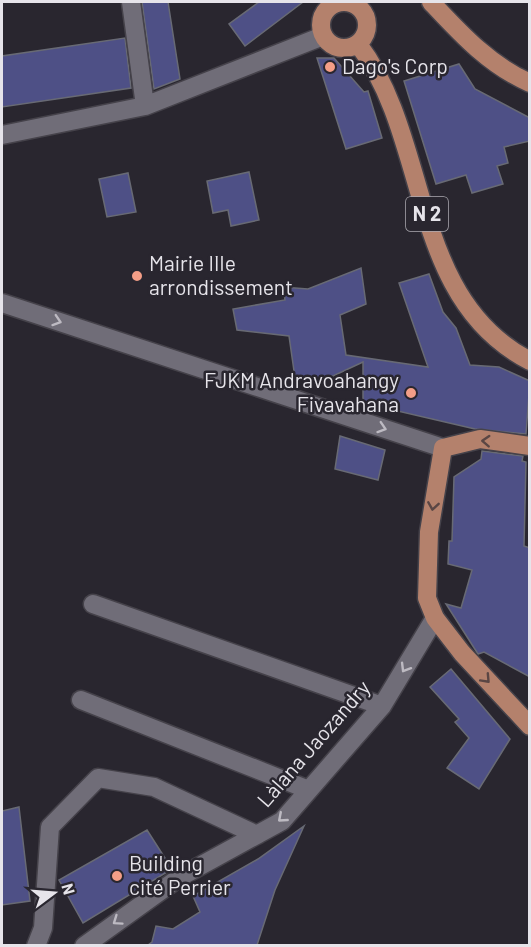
<svg xmlns="http://www.w3.org/2000/svg" width="531" height="947" viewBox="0 0 531 947" font-family="Barlow,sans-serif">
<rect width="100%" height="100%" fill="#29262f"/>
<!-- building -->
<path fill="#4e5086" stroke="#686a74" stroke-width="1.5" d="M142,2H168L180,79L154,89Z
M259,2H303L245,46L229,24Z
M125,38L131,88L2,107V56Z
M317,58H334L364,92L368,91L382,138L346,149Z
M459,64L475,89L530,118V141L504,147L508,163L497,166L503,184L472,193L466,175L436,184L404,81Z
M249,172L259,220L231,226L228,210L213,213L207,181Z
M128,173L136,212L107,217L99,179Z
M361,268L366,304L340,315L346,355L428,367L399,283L429,274L443,312L456,328L470,365L499,367L530,381L526,434L475,429L363,403V362L318,383L295,378L289,336L237,330L233,309L285,300L283,287L308,289Z
M340,436L385,450L378,480L335,469Z
M482,451L523,456L522,461L526,462L524,546L530,548V677L484,652L478,654L446,604L461,608L472,570L448,564L449,541H452L454,477L481,459Z
M451,669L510,739L479,789L447,768L469,738L455,722L459,719L430,687Z
M19,807L30,901L2,905V811Z
M304,826L275,890L257,945H148L152,942L156,926L173,929L200,912L193,896L258,859Z
M147,830L172,869L83,923L59,880Z"/>
<g fill="none" stroke-linecap="round" stroke-linejoin="round">
<!-- minor casing -->
<g stroke="#45424a" stroke-width="21">
<path id="minor" d="M131,2L145,106
M2,135L145,106L323,36
M2,303L443,448
M93,604L382,706
M81,700L309,790
M36,946L43,928L50,827L98,778L154,787L257,835
M84,946L180,877L282,821L382,706L435,618"/>
</g>
<!-- major casing -->
<g stroke="#45424a" stroke-width="21">
<path id="major" d="M321 25a23 23 0 1 1 46 0a23 23 0 1 1-46 0Z
M431,2C460,33 489,65 530,83
M358,44C432,141 408,298 530,361
M530,446L480,439L443,448L429,532L427,598L435,618L462,653L530,726"/>
</g>
<!-- minor -->
<use href="#minor" stroke="#706d78" stroke-width="18"/>
<!-- major -->
<use href="#major" stroke="#b4816c" stroke-width="18"/>
</g>
<!-- one-way arrows -->
<defs><path id="oneway-chevron" d="M-2-3.5L2.5 0L-2 3.5" fill="none" stroke-width="1.6" stroke-linecap="round" stroke-linejoin="round" transform="scale(1.5)"/></defs>
<g stroke="#bdbac2">
<use href="#oneway-chevron" transform="translate(57 321) rotate(18)"/>
<use href="#oneway-chevron" transform="translate(382 428) rotate(18)"/>
<use href="#oneway-chevron" transform="translate(405 668) rotate(121)"/>
<use href="#oneway-chevron" transform="translate(282 818) rotate(139)"/>
<use href="#oneway-chevron" transform="translate(117 921) rotate(145)"/>
</g>
<g stroke="#5a4644">
<use href="#oneway-chevron" transform="translate(486 441) rotate(-177)"/>
<use href="#oneway-chevron" transform="translate(433 506) rotate(99)"/>
<use href="#oneway-chevron" transform="translate(486 679) rotate(47)"/>
</g>
<!-- markers -->
<g fill="#f49e87" stroke="#29262f" stroke-width="2">
<circle cx="330" cy="67" r="6"/>
<circle cx="137" cy="276" r="6"/>
<circle cx="411" cy="393" r="6"/>
<circle cx="117" cy="876" r="6"/>
</g>
<g text-anchor="middle" stroke-width="5" stroke-linejoin="round" paint-order="stroke">
<!-- shield labels -->
<rect fill="#29262f" stroke="#adabb2" stroke-width="1.5" x="406" y="197" width="42" height="34" rx="4.5"/>
<g font-size="20" font-weight="bold" fill="#e6e4ea">
<text x="427" y="221">N 2</text>
</g>
<!-- poi labels -->
<g font-size="21" fill="#e6e4ea" stroke="#29262f" text-anchor="start">
<text x="342" y="74">Dago's Corp</text>
<text x="149" y="271">Mairie IIIe<tspan x="149" dy="24">arrondissement</tspan></text>
<text x="399" y="388" text-anchor="end">FJKM Andravoahangy<tspan x="399" dy="24">Fivavahana</tspan></text>
<text x="129" y="871">Building<tspan x="129" dy="24">cité Perrier</tspan></text>
</g>
<!-- street labels -->
<g font-size="21" fill="#e6e4ea" stroke="#29262f">
<text transform="translate(314 744) rotate(-49)" y="7">Làlana Jaozandry</text>
</g>
</g>
<!-- border -->
<rect width="531" height="947" fill="none" stroke="#e6e4ea" stroke-width="6"/>
<!-- north arrow -->
<g transform="translate(54 893) rotate(74)" stroke="#29262f" stroke-width="4.5" paint-order="stroke">
<path d="M0-4.5L10 22L0 15L-10 22Z" fill="#e6e4ea"/>
<text y="-9" font-size="16" font-weight="bold" text-anchor="middle" fill="#e6e4ea">N</text>
</g>
</svg>
